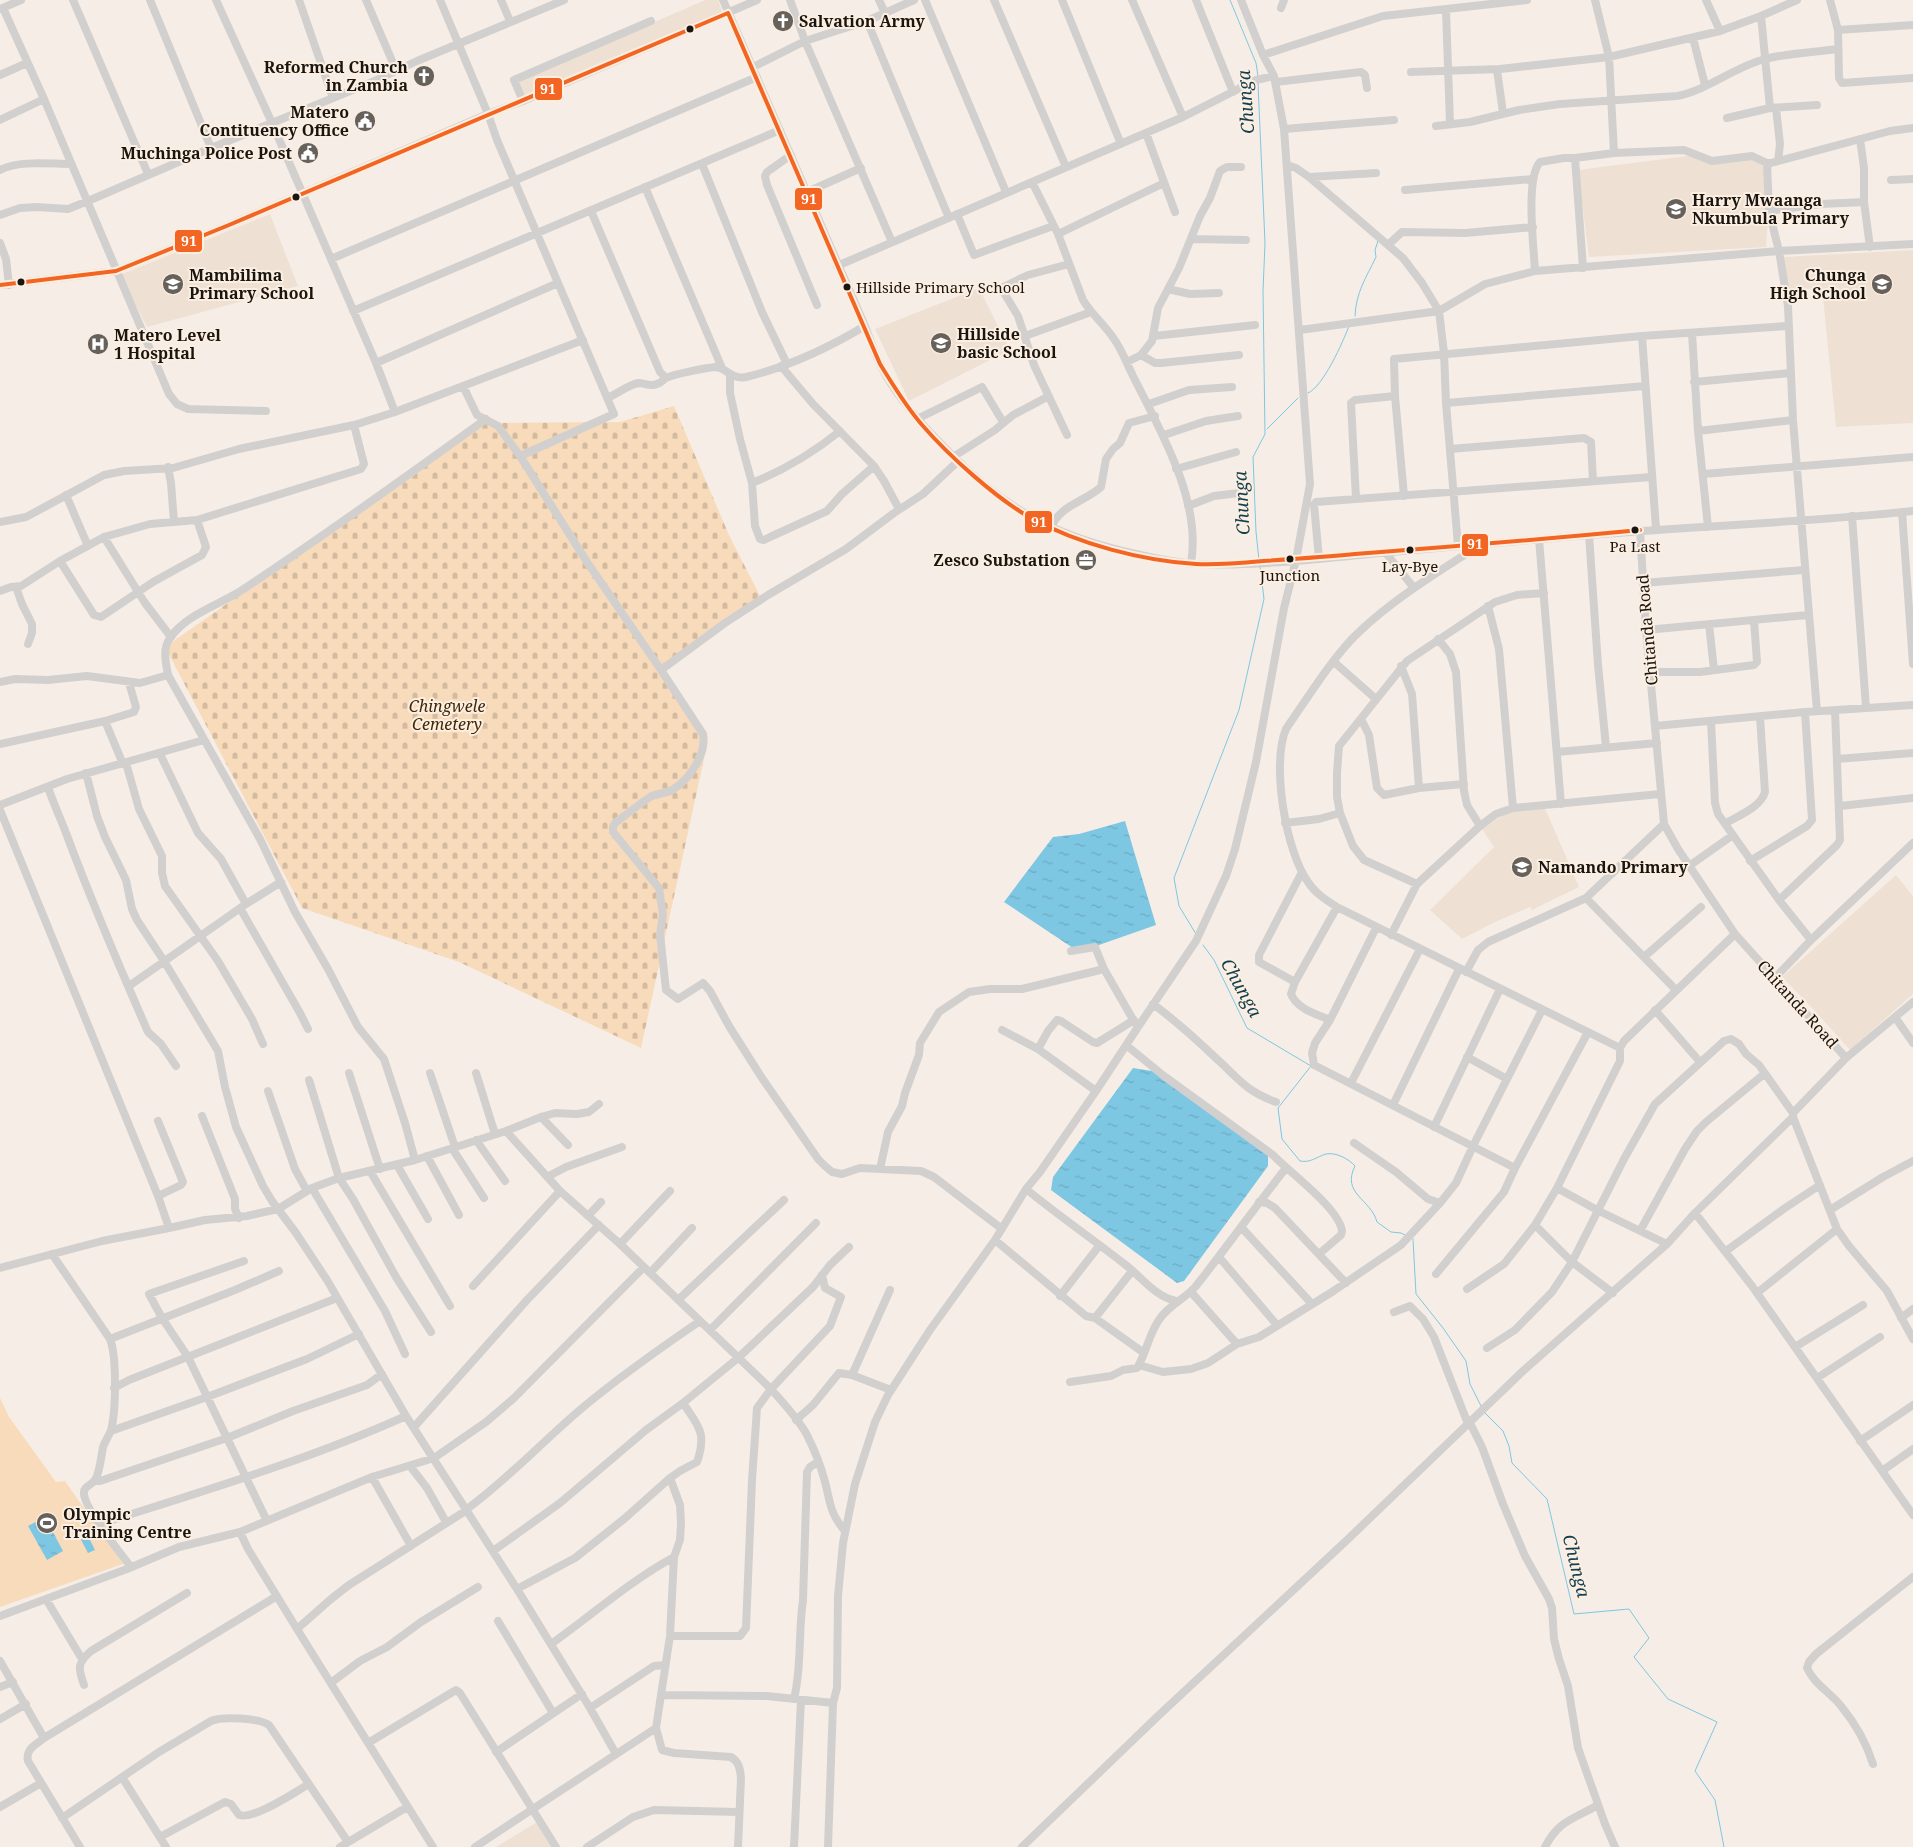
<svg xmlns="http://www.w3.org/2000/svg" width="1913" height="1847" viewBox="0 0 1913 1847" font-family="'Noto Serif',serif">
<defs>
<pattern id="cemetery-stones" width="16" height="16" patternUnits="userSpaceOnUse" patternTransform="scale(1.25)"><rect width="16" height="16" fill="#f8dbbb"/><path d="M2 7V4a2 2 0 0 1 4 0v3zM10 15v-3a2 2 0 0 1 4 0v3z" fill="#d4bba0"/></pattern>
<pattern id="water-ripples" width="26" height="14" patternUnits="userSpaceOnUse" patternTransform="scale(1.25)"><rect width="26" height="14" fill="#7ec7e2"/><path d="M2 4q2-2 4 0t4 0M15 11q2-2 4 0t4 0" fill="none" stroke="#6caac1"/></pattern>
</defs>
<rect width="100%" height="100%" fill="#f6eee6"/>
<!-- built -->
<path fill="#eee1d3" d="M705,0H718L722,11L525,97L517,82Z
M1695,155L1705,157L1772,160L1766,247L1589,257L1578,170Z
M270,214L298,286L147,327L120,275Z
M1913,250V423L1836,427L1822,288L1789,290L1783,257Z
M979,288L1010,350L909,401L875,329Z
M1544,806L1579,887L1532,910L1530,907L1495,922L1462,939L1430,910L1494,847L1482,829L1508,812Z
M1896,875L1913,896V994L1850,1050L1814,1010L1782,977Z
M537,1822L553,1847H496Z"/>
<!-- grass -->
<path fill="#f8dbbb" d="M0,1398L9,1417L56,1482L65,1481L123,1564L0,1607Z"/>
<!-- cemetery -->
<path fill="url(#cemetery-stones)" d="M674,406L729,535L762,600L661,672L707,745L641,1048L459,962L302,908L165,647L485,423L620,422Z"/>
<!-- water -->
<path fill="url(#water-ripples)" d="M1125,821L1156,925L1079,952L1004,902L1053,837L1079,834Z
M1133,1068L1152,1071L1268,1155V1166L1184,1281L1177,1283L1051,1190L1053,1177Z
M45,1517L63,1551L47,1560L28,1526Z
M86,1532L95,1550L88,1553L79,1536Z"/>
<g fill="none" stroke-linecap="round" stroke-linejoin="round">
<!-- stream -->
<path stroke="#7ec7e2" stroke-width="1" d="M1230,0L1256,63L1258,76
M1258,83L1265,243L1263,291L1265,434L1253,457L1256,532L1259,560
M1355,316C1356,292 1366,278 1376,257L1375,250L1378,241
M1308,393C1323,387 1343,342 1349,326
M1267,429L1298,398
M1196,934L1179,906L1174,878L1239,710L1264,599L1260,566
M1203,945L1214,960L1247,1028L1311,1066L1278,1108L1282,1139L1300,1161C1311,1163 1316,1157 1326,1154C1336,1152 1349,1159 1355,1166C1341,1194 1371,1199 1377,1222L1391,1232L1401,1233L1405,1235
M1413,1239L1416,1294L1443,1328L1466,1361L1470,1384L1481,1406
M1484,1412L1503,1431L1509,1446L1512,1463L1547,1499L1574,1614L1629,1609L1649,1638L1634,1657L1668,1699L1717,1722L1695,1771L1715,1800L1724,1847"/>
<!-- minor -->
<path stroke="#d2d0ce" stroke-width="8" d="M73,0L148,174
M150,0L211,148
M216,0L272,123L376,363L395,412
M299,0L333,98
M366,0L396,70
M440,0L488,114L497,140L614,414L520,456
M501,0L510,21
M723,0L865,326C870,339 874,352 880,364C897,399 924,427 951,454C1007,511 1058,537 1136,554C1157,559 1177,563 1199,564C1252,566 1307,560 1360,555C1421,549 1483,544 1544,539C1667,527 1790,524 1913,511
M790,0L805,41L892,242
M879,0L885,13
M925,0L1006,192
M994,0L1066,167
M1062,0L1121,144
M1132,0L1183,117
M1196,0L1233,92
M1595,0L1609,57L1614,153
M1706,0L1720,31
M1830,0L1838,30L1913,25
M3,8L44,99L169,394L177,404L188,409L266,411
M1281,8L1284,0
M0,9L21,0
M1446,10L1450,124
M1761,16L1770,108
M867,21L949,218
M1838,30L1839,78L1842,83L1913,78
M1693,38L1705,85
M1263,55L1383,16L1527,0
M753,67L805,41L867,21L914,0
M1497,70L1503,113
M1411,72L1500,69L1609,57L1720,31L1761,16L1797,0
M0,75L27,63
M1276,82L1361,72L1365,75L1367,88
M523,101L514,80L651,21
M1776,108L1780,144L1778,161
M1727,118L1770,108L1817,105
M0,120L44,99
M1436,126L1470,122L1519,110L1560,104L1677,96C1708,90 1734,67 1765,59C1788,53 1815,52 1838,49
M1284,129L1394,120
M1146,133L1175,212
M1860,139L1864,168V202L1870,247
M791,155L767,172L765,176L767,185L817,305
M1767,163L1769,211L1779,251L1788,306L1793,420L1817,711
M702,164L762,312L787,364
M1287,165L1296,168L1309,177L1403,258L1422,283L1439,311L1444,353L1446,403L1458,546
M0,170C20,160 48,164 71,164
M1309,177L1376,173
M1891,180L1913,179
M1032,182L1058,234L1164,183
M645,187L722,368
M1405,190L1533,179
M807,192L861,168
M591,211L660,372L666,378
M1769,211L1821,204L1864,202
M957,214L974,255L1053,226
M0,215L20,208L37,207L68,209L88,201L211,148L372,82L417,61L564,0
M1058,234L1083,300C1092,315 1105,325 1114,339C1122,350 1127,364 1133,376C1160,430 1202,501 1191,563
M1191,239L1246,240
M0,243L6,259L9,285
M1389,244L1402,232L1465,233L1533,227
M331,259L757,77
M837,266L1183,117L1256,80L1274,76
M1583,268L1575,158L1614,153L1684,150L1712,161L1752,156L1767,163H1771L1890,131L1913,128
M1535,271C1534,248 1525,179 1540,162L1564,158H1575
M0,285L116,271L229,225L488,114L523,101L757,0
M1168,289L1190,294L1219,293
M353,311L780,130
M1300,330L1439,311L1485,284L1535,271L1779,251L1913,244
M1692,333L1698,431L1708,527
M1025,336L1091,312
M1154,336L1255,325
M1642,336L1656,529
M1141,355L1155,363H1161L1239,355
M1127,362L1141,355L1152,341L1158,308L1179,268L1200,216L1210,198L1220,171L1227,167H1241
M376,363L558,283
M781,366L813,404L874,466L884,481L899,509
M730,375V393L740,439L752,483L755,526L760,539L764,540L770,537L827,511L842,494L874,466
M1694,382L1790,373
M463,386L477,415L498,426L520,456L587,562L661,670L703,734C707,754 689,780 672,790C665,794 657,793 650,797C638,805 627,814 615,823L613,827V832L659,888L663,915L660,934L666,990L678,999L703,983L710,991L729,1026L762,1078L818,1159L825,1166L832,1172L842,1174L860,1168L921,1171L934,1177L1002,1229
M607,398C617,394 628,385 638,383C645,383 650,387 657,384C661,383 663,380 666,378C674,374 706,368 715,367C726,367 731,380 746,377C788,367 828,348 865,326
M1446,403L1645,386
M1149,404L1189,390L1232,387
M917,419L982,387L1003,422
M1698,431L1793,420
M1067,435L1034,365L1018,316L1001,288L1028,275L1069,264
M1164,435L1206,421L1238,416
M1450,449L1584,438L1591,442L1593,481
M953,457L995,430L1013,415L1049,396
M168,467L171,483L174,522
M1176,469L1236,452
M1703,474L1913,457
M752,483C784,470 813,453 840,431
M66,495L88,546
M1404,496L1395,396L1394,359L1642,336L1787,326
M1356,499L1351,403L1355,400L1395,396
M1188,506L1214,496L1239,493
M1902,512L1913,664
M1852,516L1866,708
M0,522L26,517L104,475L124,471L173,468L239,449L354,425L395,412L583,340
M1051,528C1058,506 1086,501 1101,487L1106,459L1113,449L1120,443L1129,423L1155,416
M1640,530L1646,630L1664,824L1678,849L1735,934L1846,1058
M1589,535L1598,665L1606,747
M104,537L145,603L171,637
M1539,539L1561,804
M1480,545C1438,572 1395,598 1359,632C1334,655 1306,700 1286,729C1271,764 1286,852 1308,882C1315,893 1326,900 1337,907L1620,1048L1624,1041L1735,934
M1385,552L1414,588
M1319,558L1314,505L1316,502L1651,477
M60,561L94,615L101,617L153,582L202,555L206,547L197,520
M1643,583L1804,570
M16,587L22,604L32,624V633L28,644
M0,591L11,587L21,586L60,561L104,537L150,524L197,520L361,469L364,464L354,425
M1488,606L1499,649L1513,808
M1709,624L1714,670
M1646,630L1808,615
M1438,639L1450,654L1456,672L1464,791L1467,805L1480,826
M1334,662L1376,699
M1401,666L1412,694L1419,788
M661,670L725,623L768,595L846,549L894,513L923,494L955,464
M1650,672H1700L1754,665L1757,662L1754,620
M0,682L15,679L48,680L87,676L140,683L168,675
M1361,719L1369,735L1377,788L1384,795L1419,788L1464,784
M105,721L123,764
M1711,721L1715,803L1718,814L1779,900L1811,940
M1655,726L1805,712L1913,705
M0,744L105,721L134,712L136,707L129,683
M1557,752L1657,743
M160,754L198,833L221,859L246,904
M1837,759L1913,753
M126,763L139,809L162,856V873L165,886L218,961L252,1019L263,1044
M86,773L97,816L105,837L126,880L132,909L137,920L164,961L218,1051L225,1087L236,1127L263,1186L272,1201L296,1233L327,1280L406,1416L517,1589L590,1708L616,1754
M48,787C53,803 60,817 66,833C91,900 119,966 148,1032L161,1044L176,1066
M0,805L67,779L204,740
M1840,806L1913,798
M0,810L158,1196L169,1228L102,1241L0,1268
M1285,823L1319,819L1340,813
M1726,823C1738,816 1761,807 1765,792L1760,717
M1750,861L1807,826L1812,820L1805,712
M1689,866L1733,835
M1417,884L1364,860L1353,846L1340,813L1337,797V773L1339,746L1407,661L1495,602L1517,595L1544,593
M1586,898L1676,990
M1779,900L1837,845L1840,840L1835,711
M240,908L300,1013L308,1029
M1376,928L1330,1020L1315,1043L1312,1053L1314,1065L1515,1168
M1391,935L1417,884L1480,826L1496,814L1513,808L1660,794
M1071,951L1095,947L1104,969L1135,1023
M1644,957L1701,907
M1466,972L1478,950L1488,942L1586,898L1664,824
M1774,979L1811,940L1913,843
M1295,982L1259,962V955L1302,872
M129,986L246,904L281,882
M1153,1004C1176,1021 1197,1040 1218,1060C1239,1079 1247,1092 1276,1102
M1655,1010L1700,1062
M1895,1017L1913,1043
M1330,1020C1316,1014 1297,1009 1291,994L1295,982L1337,907
M1002,1030L1038,1049L1096,1091
M1126,1045L1164,1076L1273,1155C1290,1173 1339,1208 1342,1231L1341,1235L1319,1254
M1038,1049L1048,1031L1057,1020L1061,1021L1093,1042L1097,1043L1134,1020
M1467,1057L1507,1079
M349,1073L380,1169
M430,1073L455,1147
M476,1073L495,1134
M309,1080L339,1178L353,1199L396,1277L431,1332
M1351,1083L1420,949
M268,1091L295,1169L307,1191
M1393,1105L1459,969
M202,1116L235,1199V1209L239,1218
M541,1117L568,1145
M1793,1117L1837,1229L1849,1246L1887,1291L1913,1339
M1434,1127L1500,989
M506,1131L560,1191L620,1244L771,1389C783,1403 798,1418 807,1435C814,1449 821,1466 825,1482C831,1504 829,1512 845,1531
M476,1140L505,1181
M1354,1143L1396,1172L1428,1199L1440,1203L1456,1183L1473,1146L1542,1010
M452,1148L484,1198
M427,1156L459,1215
M415,1160L405,1123L384,1059L358,1027L328,969L295,912L260,839L168,675C166,663 162,649 170,638C186,615 216,606 239,592C323,537 404,478 486,419
M397,1165L428,1219
M880,1169L888,1132L902,1106L905,1093L919,1055L920,1043L939,1012L969,992L990,989H1022L1104,969
M370,1171L450,1306
M547,1177L566,1167L622,1147
M312,1188L385,1311L405,1354
M1557,1188L1599,1211L1667,1244
M1026,1189C1059,1216 1094,1240 1127,1266C1142,1278 1156,1297 1176,1301
M158,1196L181,1185L183,1182L158,1121
M1259,1202L1267,1203L1275,1208L1346,1283
M1830,1210L1883,1177L1913,1161
M1695,1213L1752,1286L1913,1515
M588,1216L601,1202
M1535,1225L1572,1262L1613,1293
M169,1228L205,1220L247,1216L278,1209L312,1188L339,1178L415,1160L506,1131L541,1117L555,1113L577,1114L589,1112L599,1104
M1242,1228L1312,1304
M1640,1231L1685,1149L1697,1131L1706,1122L1764,1074
M995,1240L1086,1316L1095,1318L1144,1353
M620,1244L670,1191
M1726,1251L1785,1208L1820,1185
M52,1254L110,1339C117,1357 116,1411 111,1430C109,1436 105,1441 103,1447C101,1457 100,1472 95,1480C91,1486 83,1486 84,1494C85,1509 120,1553 131,1567
M1219,1257L1277,1325
M244,1261L149,1294L162,1318L188,1357L267,1521
M650,1273L692,1228
M1436,1274L1504,1192L1515,1168L1588,1032
M473,1286L560,1191
M1467,1289L1504,1264L1535,1225L1557,1188L1620,1061V1048
M1191,1292L1237,1344
M1757,1293L1837,1229
M1060,1296L1099,1246
M678,1300L784,1200
M1394,1312L1410,1306L1423,1319L1434,1337L1468,1424
M1095,1318L1132,1271
M1901,1318L1913,1309
M710,1330L816,1223
M110,1339L235,1290L279,1271
M1795,1347L1863,1305
M1487,1348L1515,1330L1552,1292L1572,1262L1624,1159L1655,1104L1724,1041L1731,1039L1739,1044L1746,1054L1759,1065L1793,1113
M1139,1365L1163,1372L1191,1369L1208,1363L1237,1344L1259,1337L1332,1292L1401,1245L1440,1203
M852,1375L890,1290
M1817,1378L1880,1337
M1070,1382L1111,1376L1123,1370L1137,1368C1147,1352 1149,1332 1161,1317C1171,1304 1186,1298 1196,1286C1227,1247 1255,1207 1286,1168
M114,1388L129,1380L337,1298
M796,1420L813,1405L839,1373L852,1375L891,1390
M1470,1423L1482,1447L1503,1504L1525,1556L1549,1599L1552,1608L1554,1639L1559,1659L1568,1686L1578,1748L1605,1824L1615,1847
M415,1426L527,1300L599,1225
M111,1431L207,1397L307,1359L359,1334
M1860,1441L1913,1405
M410,1466L427,1488L446,1522
M1882,1471L1913,1449
M372,1477L411,1546
M95,1481H100L227,1438L293,1411L367,1385L382,1374
M467,1509C508,1479 542,1442 581,1409C619,1377 659,1349 700,1321
M100,1524C203,1491 308,1460 406,1416
M240,1532L248,1549L297,1629L433,1847
M493,1551L560,1503L646,1430L683,1403L738,1358L813,1287L830,1265L849,1247
M517,1589L575,1558L624,1519L670,1478L680,1471L697,1462C707,1433 699,1427 683,1403
M46,1599L82,1659
M0,1616L127,1569L179,1547L240,1532L372,1477L434,1458L486,1422L514,1398L644,1267
M498,1621L553,1713
M297,1629L331,1599L349,1585L467,1510
M670,1636H740L746,1628L752,1480L757,1408L771,1389L830,1326L841,1297L825,1288L822,1275
M551,1644C592,1615 630,1581 674,1557
M0,1661L44,1738
M332,1682L360,1661L387,1647L421,1622L478,1587
M84,1685C78,1668 77,1663 91,1651L187,1593
M0,1687L13,1682
M661,1695L670,1636L674,1557L680,1540L681,1523L680,1505L670,1478
M794,1699C802,1667 798,1633 803,1600L807,1472L810,1467L818,1462
M590,1708L654,1666L665,1665
M0,1719L26,1704
M368,1743L456,1690L460,1693L556,1847
M496,1752L582,1694
M1873,1764C1866,1742 1855,1723 1841,1706C1830,1692 1814,1684 1807,1668L1809,1662L1816,1654L1913,1577
M122,1777L166,1847
M0,1807L41,1783
M62,1818L159,1752L211,1721C222,1716 259,1718 269,1725L348,1842
M160,1837L225,1802L231,1804L239,1815C254,1820 295,1792 309,1784
M80,1847L28,1761C25,1749 36,1745 44,1738L277,1596
M340,1847L407,1807
M475,1847L656,1728
M587,1847L633,1817L654,1810L739,1812
M738,1847L741,1778C740,1768 739,1762 731,1757L674,1753L662,1750L656,1728L661,1695L767,1696L833,1703
M794,1847L801,1700
M828,1847L833,1703L837,1688L838,1596L843,1543L855,1484L875,1422L888,1395L930,1330L995,1240L1026,1189L1040,1172L1096,1091L1138,1027L1196,941L1226,876L1235,849L1256,762L1284,608L1296,560L1310,484L1284,129L1274,76L1263,55L1241,0
M1022,1847L1158,1716L1346,1541L1523,1371L1667,1244L1695,1213L1793,1117V1113L1846,1058L1913,1002
M1545,1847C1559,1820 1574,1819 1598,1805"/>
<!-- bus-1 casing -->
<g stroke="#fceee0" stroke-width="8">
<path id="bus-1" d="M728,13L880,364C893,385 906,407 923,426C949,456 997,499 1031,518C1078,544 1143,561 1196,564C1218,565 1241,563 1263,561C1294,559 1325,557 1355,554C1450,547 1545,539 1640,530
M0,285L116,271L229,225L728,13"/>
</g>
<!-- bus-1 -->
<use href="#bus-1" stroke="#f26522" stroke-width="4"/>
</g>
<!-- icons -->
<defs>
<g id="church-disc" transform="scale(1.125)"><circle r="9.5" fill="#66615b" stroke="#fceee0"/><path d="M-1.2-6h2.4v3.5h3.3v2.4h-3.3V6h-2.4V-.1h-3.3v-2.4h3.3Z" fill="#fff"/></g>
<g id="civic-disc" transform="scale(1.125)"><circle r="9.5" fill="#66615b" stroke="#fceee0"/><path d="M-.6-6.5H3V-4.5H.6V-3L4-1V1h2V6H-6V1h2V-1L-.6-3ZM-1.2 2.5V6h2.4V2.5Z" fill="#fff"/></g>
<g id="school-disc" transform="scale(1.125)"><circle r="9.5" fill="#66615b" stroke="#fceee0"/><path d="M0-5L7-2L0 1L-7-2ZM-4 1L0 2.5L4 1V4Q0 6-4 4Z" fill="#fff"/></g>
<g id="hospital-disc" transform="scale(1.125)"><circle r="9.5" fill="#66615b" stroke="#fceee0"/><path d="M-5-5h3v3.5h4V-5h3V5h-3V1.5h-4V5h-3Z" fill="#fff"/></g>
<g id="office-disc" transform="scale(1.125)"><circle r="9.5" fill="#66615b" stroke="#fceee0"/><path d="M-6-3h4V-5.5h4V-3h4V5H-6ZM-1-4.5V-3h2v-1.5ZM-6 0V1H6V0Z" fill="#fff"/></g>
<g id="stadium-disc" transform="scale(1.125)"><circle r="9.5" fill="#66615b" stroke="#fceee0"/><path d="M0-5a6.5 5 0 1 0 0 10a6.5 5 0 1 0 0-10ZM-3.5-1.8h7v3.6h-7Z" fill="#fff"/></g>
</defs>
<g fill-rule="evenodd">
<use href="#church-disc" x="783" y="21"/>
<use href="#church-disc" x="424" y="76"/>
<use href="#civic-disc" x="365" y="121"/>
<use href="#civic-disc" x="308" y="153"/>
<use href="#school-disc" x="1676" y="209"/>
<use href="#school-disc" x="173" y="284"/>
<use href="#school-disc" x="1882" y="284"/>
<use href="#school-disc" x="941" y="343"/>
<use href="#hospital-disc" x="98" y="344"/>
<use href="#office-disc" x="1086" y="560"/>
<use href="#school-disc" x="1522" y="867"/>
<use href="#stadium-disc" x="47" y="1523"/>
</g>
<!-- markers -->
<g fill="#191510" stroke="#fceee0" stroke-width="2">
<circle cx="690" cy="29" r="4.5"/>
<circle cx="296" cy="197" r="4.5"/>
<circle cx="21" cy="282" r="4.5"/>
<circle cx="847" cy="287" r="4.5"/>
<circle cx="1635" cy="530" r="4.5"/>
<circle cx="1410" cy="550" r="4.5"/>
<circle cx="1290" cy="559" r="4.5"/>
</g>
<g text-anchor="middle" stroke-width="4" stroke-linejoin="round" paint-order="stroke">
<!-- bus labels -->
<g font-size="15" fill="#191510" stroke="#fceee0">
<text x="856" y="293" text-anchor="start">Hillside Primary School</text>
<text x="1635" y="552">Pa Last</text>
<text x="1410" y="572">Lay-Bye</text>
<text x="1290" y="581">Junction</text>
</g>
<!-- poi labels -->
<g font-size="16" font-weight="bold" fill="#191510" stroke="#fceee0" text-anchor="start">
<text x="799" y="27">Salvation Army</text>
<text x="408" y="73" text-anchor="end">Reformed Church<tspan x="408" dy="18">in Zambia</tspan></text>
<text x="349" y="118" text-anchor="end">Matero<tspan x="349" dy="18">Contituency Office</tspan></text>
<text x="292" y="159" text-anchor="end">Muchinga Police Post</text>
<text x="1692" y="206">Harry Mwaanga<tspan x="1692" dy="18">Nkumbula Primary</tspan></text>
<text x="189" y="281">Mambilima<tspan x="189" dy="18">Primary School</tspan></text>
<text x="1866" y="281" text-anchor="end">Chunga<tspan x="1866" dy="18">High School</tspan></text>
<text x="957" y="340">Hillside<tspan x="957" dy="18">basic School</tspan></text>
<text x="114" y="341">Matero Level<tspan x="114" dy="18">1 Hospital</tspan></text>
<text x="1070" y="566" text-anchor="end">Zesco Substation</text>
<text x="1538" y="873">Namando Primary</text>
<text x="63" y="1520">Olympic<tspan x="63" dy="18">Training Centre</tspan></text>
</g>
<!-- street labels -->
<g font-size="16" fill="#191510" stroke="#fceee0">
<text transform="translate(1647 630) rotate(-95)" y="6">Chitanda Road</text>
<text transform="translate(1798 1004) rotate(48)" y="6">Chitanda Road</text>
</g>
<!-- park labels -->
<g font-size="16" font-style="italic" fill="#402807" stroke="#fceee0">
<text x="447" y="712">Chingwele<tspan x="447" dy="18">Cemetery</tspan></text>
</g>
<!-- water labels -->
<g font-size="18" font-style="italic" fill="#113f51" stroke="#fceee0">
<text transform="translate(1246 102) rotate(-94)" y="6">Chunga</text>
<text transform="translate(1242 503) rotate(-93)" y="6">Chunga</text>
<text transform="translate(1241 988) rotate(61)" y="6">Chunga</text>
<text transform="translate(1576 1566) rotate(76)" y="6">Chunga</text>
</g>
</g>
<g stroke="#fceee0" stroke-width="2">
<rect x="534" y="77" width="29" height="24" rx="5" fill="#f26522"/>
<rect x="794" y="187" width="29" height="24" rx="5" fill="#f26522"/>
<rect x="174" y="229" width="29" height="24" rx="5" fill="#f26522"/>
<rect x="1024" y="510" width="29" height="24" rx="5" fill="#f26522"/>
<rect x="1461" y="533" width="28" height="24" rx="5" fill="#f26522"/>
</g>
<g font-size="14" text-anchor="middle" font-weight="bold" fill="#fff">
<text x="548" y="94">91</text>
<text x="809" y="204">91</text>
<text x="189" y="246">91</text>
<text x="1039" y="527">91</text>
<text x="1475" y="549">91</text>
</g>
</svg>
